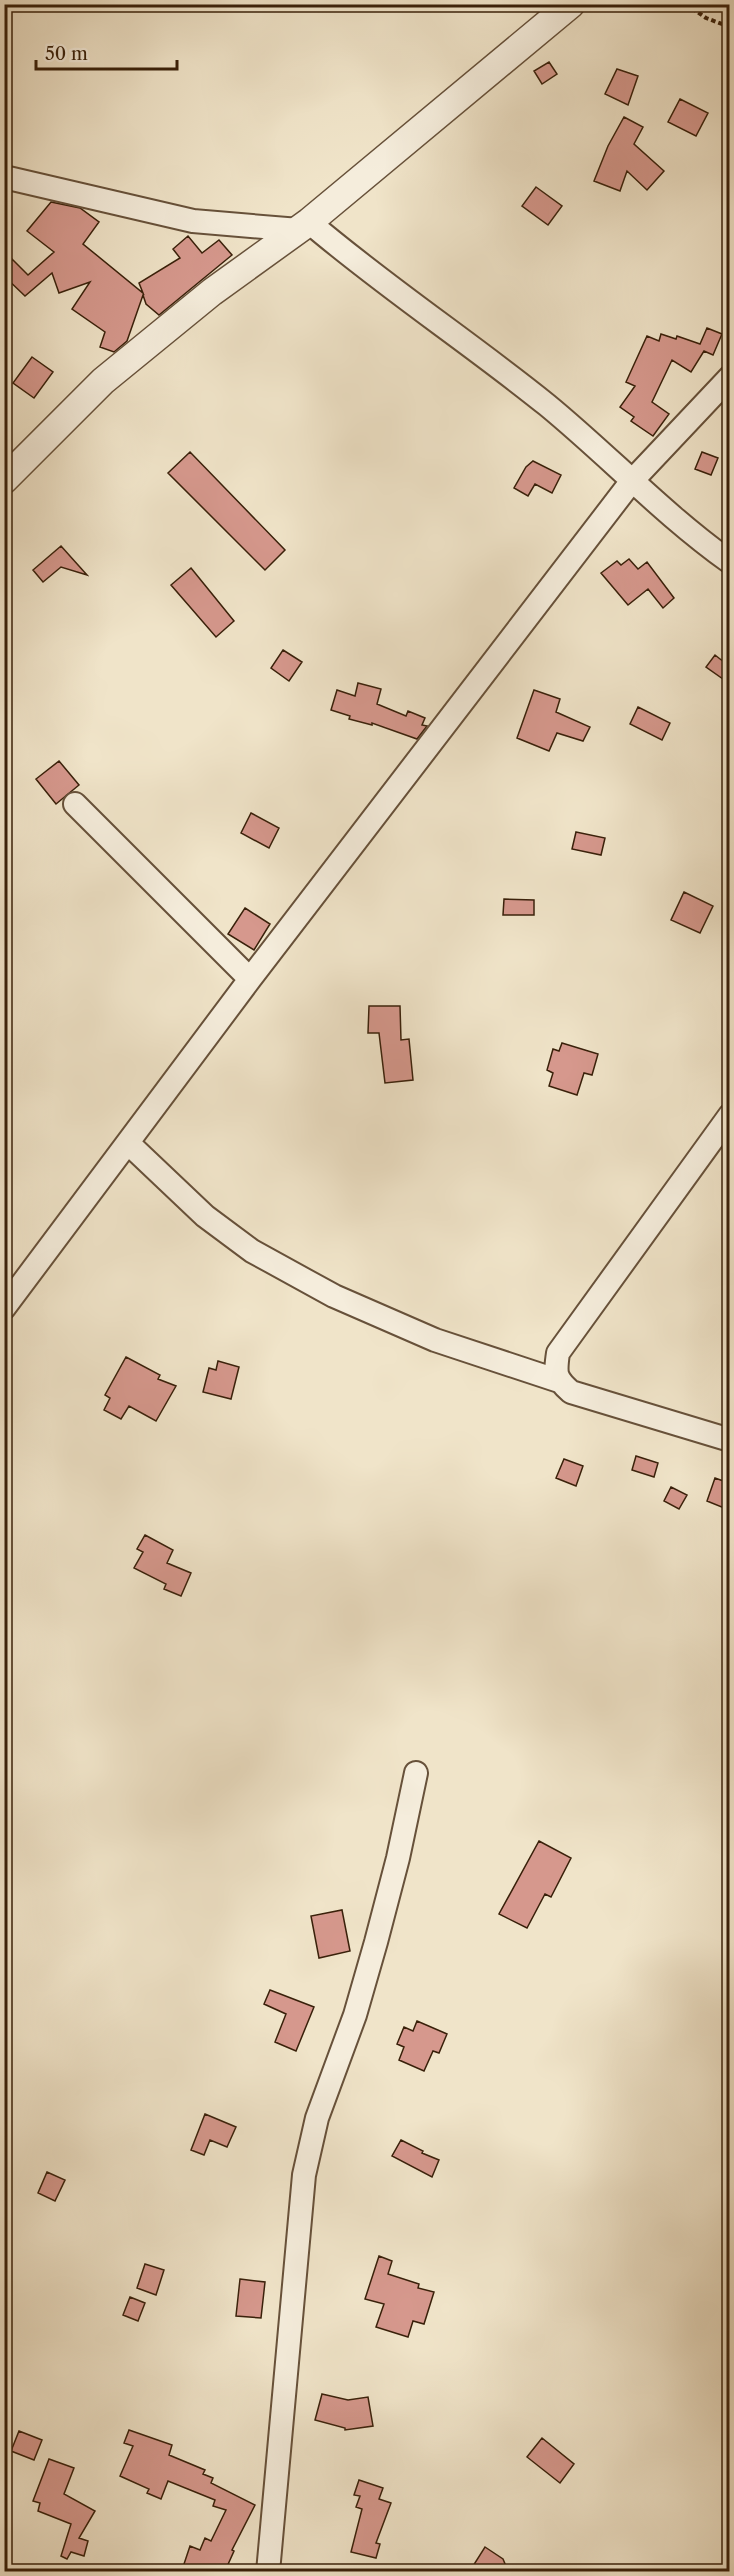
<svg xmlns="http://www.w3.org/2000/svg" width="734" height="2576" viewBox="0 0 734 2576" font-family="'Libre Caslon Text',serif">
<rect width="100%" height="100%" fill="#f0e4c9"/>
<filter id="stains"><feTurbulence type="fractalNoise" baseFrequency=".00333" numOctaves="4"/><feColorMatrix values="0 0 0 0 .2 0 0 0 0 .09 0 0 0 0 .02 0 0 0 .5 -.17"/></filter>
<radialGradient id="worn" r=".72"><stop offset=".6" stop-color="#630" stop-opacity="0"/><stop offset="1" stop-color="#630" stop-opacity=".3"/></radialGradient>
<!-- building -->
<path fill="#d6988d" stroke="#39200a" stroke-width="1.5" d="M549,62L557,74L542,84L534,71Z
M617,69L638,76L628,105L605,94Z
M680,99L708,113L696,136L668,122Z
M624,117L643,127L634,144L664,171L647,190L627,171L620,191L594,181L608,146Z
M536,187L562,206L548,225L522,206Z
M51,202L80,208L99,222L83,244L143,293L139,283L180,258L173,249L188,236L202,253L219,240L232,255L159,315L146,304L143,295L127,341L114,352L100,347L105,332L72,309L90,282L59,293L52,273L25,296L4,276V267L12,259L28,275L54,252L27,231Z
M707,328L722,334L713,355L704,351L691,372L672,360L652,402L669,414L653,436L631,421L634,417L620,407L635,386L626,382L647,336L659,341L661,334L676,339L677,336L700,344Z
M32,357L53,372L34,398L13,383Z
M190,452L285,550L265,570L168,473Z
M702,452L718,458L711,475L695,469Z
M533,461L561,475L552,493L535,484L528,496L514,488L526,467Z
M61,546L87,575L61,567L43,582L33,570Z
M629,559L638,569L647,562L674,598L663,608L648,589L628,605L601,573L617,561L621,565Z
M191,568L234,621L216,637L171,585Z
M283,650L302,662L289,681L271,668Z
M715,655L729,666V671L723,679L706,667Z
M358,683L381,689L377,704L406,716L408,711L425,718L422,725L427,726L417,739L372,723V725L349,719L350,716L331,710L337,690L355,696Z
M534,690L560,699L556,712L590,727L583,741L557,733L549,751L517,738Z
M638,707L670,723L662,740L630,724Z
M59,761L79,785L56,804L36,779Z
M251,813L279,828L269,848L241,833Z
M576,832L605,838L601,855L572,849Z
M684,892L713,906L700,933L671,920Z
M504,899L534,900V915H503Z
M245,908L270,924L254,950L228,934Z
M369,1006H400L401,1040L409,1039L413,1080L385,1083L379,1033H368Z
M562,1043L598,1054L592,1075L584,1073L577,1095L549,1086L553,1073L547,1070L553,1049L559,1051Z
M126,1357L160,1375L158,1379L176,1386L156,1421L129,1406L121,1419L104,1410L110,1398L105,1395Z
M218,1361L239,1367L231,1399L203,1392L209,1368L216,1370Z
M636,1456L658,1463L654,1477L632,1470Z
M564,1459L583,1466L576,1486L556,1478Z
M715,1478L729,1483V1510L707,1501Z
M671,1487L687,1495L679,1509L664,1501Z
M145,1535L173,1550L167,1563L191,1573L181,1596L164,1589L166,1584L134,1568L143,1552L137,1549Z
M539,1841L571,1858L551,1897L545,1894L527,1928L499,1914Z
M342,1910L350,1951L319,1958L311,1916Z
M270,1990L314,2007L296,2051L275,2042L286,2014L264,2004Z
M417,2021L447,2034L439,2053L433,2051L424,2071L399,2060L404,2047L397,2044L404,2027L413,2031Z
M205,2114L236,2127L227,2147L210,2140L204,2155L191,2150Z
M401,2140L423,2151L422,2153L439,2160L432,2177L392,2156Z
M47,2172L65,2180L55,2201L38,2193Z
M379,2256L392,2261L388,2274L419,2284L418,2288L434,2292L424,2324L413,2321L408,2337L376,2327L384,2304L365,2299Z
M145,2264L164,2270L156,2295L137,2288Z
M240,2279L265,2282L261,2318L236,2316Z
M130,2297L145,2303L138,2321L123,2315Z
M322,2394L348,2400L368,2397L373,2426L345,2430V2428L315,2420Z
M129,2430L172,2445L169,2455L205,2470L203,2474L213,2478L211,2483L255,2505L232,2550L234,2551L225,2571L213,2566L211,2571H194L195,2568L184,2564L190,2546L200,2550L205,2538L211,2541L226,2510L213,2506L215,2500L168,2481L161,2499L147,2493L149,2489L120,2476L133,2446L124,2443Z
M19,2431L42,2440L34,2460L11,2451Z
M542,2438L574,2464L560,2483L527,2457Z
M49,2459L74,2468L64,2494L95,2511L79,2538L88,2541L84,2556L71,2552L67,2559L61,2556L71,2524L38,2511L40,2503L33,2501Z
M359,2480L383,2488L379,2499L391,2503L376,2543L380,2544L376,2558L351,2552L362,2509L356,2507L360,2496L354,2495Z
M485,2547L503,2559L508,2571H481L473,2566Z"/>
<g fill="none" stroke-linecap="round" stroke-linejoin="round">
<!-- minor casing -->
<g stroke="#67513a" stroke-width="26">
<path id="minor" d="M4,177L193,221L299,230
M309,222C385,287 469,342 547,405C609,456 664,515 730,562
M75,804L250,979
M730,1115L558,1353C555,1374 555,1378 571,1392L730,1440
M128,1143L205,1216L252,1251L334,1296L435,1340L559,1381
M4,1308L250,979L631,482L730,377
M268,2572L304,2175L317,2118L355,2015L376,1942L398,1858L416,1773"/>
</g>
<!-- tertiary casing -->
<g stroke="#67513a" stroke-width="30">
<path id="tertiary" d="M4,480L103,381L212,292L309,222L571,4"/>
</g>
<!-- path -->
<path stroke="#39200a" stroke-width="4" stroke-dasharray="4.5 3" stroke-linecap="butt" d="M686,4L706,18L730,27"/>
<!-- minor -->
<use href="#minor" stroke="#f5eddc" stroke-width="22"/>
<!-- tertiary -->
<use href="#tertiary" stroke="#f5eddc" stroke-width="27"/>
</g>
<!-- margin -->
<rect width="734" height="2576" fill="none" stroke="#f0e4c9" stroke-width="24"/>
<rect x="6" y="6" width="722" height="2564" fill="none" stroke="#39200a" stroke-width="3"/>
<rect x="12" y="12" width="710" height="2552" fill="none" stroke="#39200a" stroke-width="1.5"/>
<!-- scale -->
<path d="M36 60v9h141v-9" fill="none" stroke="#39200a" stroke-width="3"/>
<text x="45" y="60" font-size="18" fill="#39200a" stroke="#f5eddc" stroke-width="4.5" paint-order="stroke">50 m</text>
<rect width="100%" height="100%" filter="url(#stains)"/>
<rect width="100%" height="100%" fill="url(#worn)"/>
</svg>
